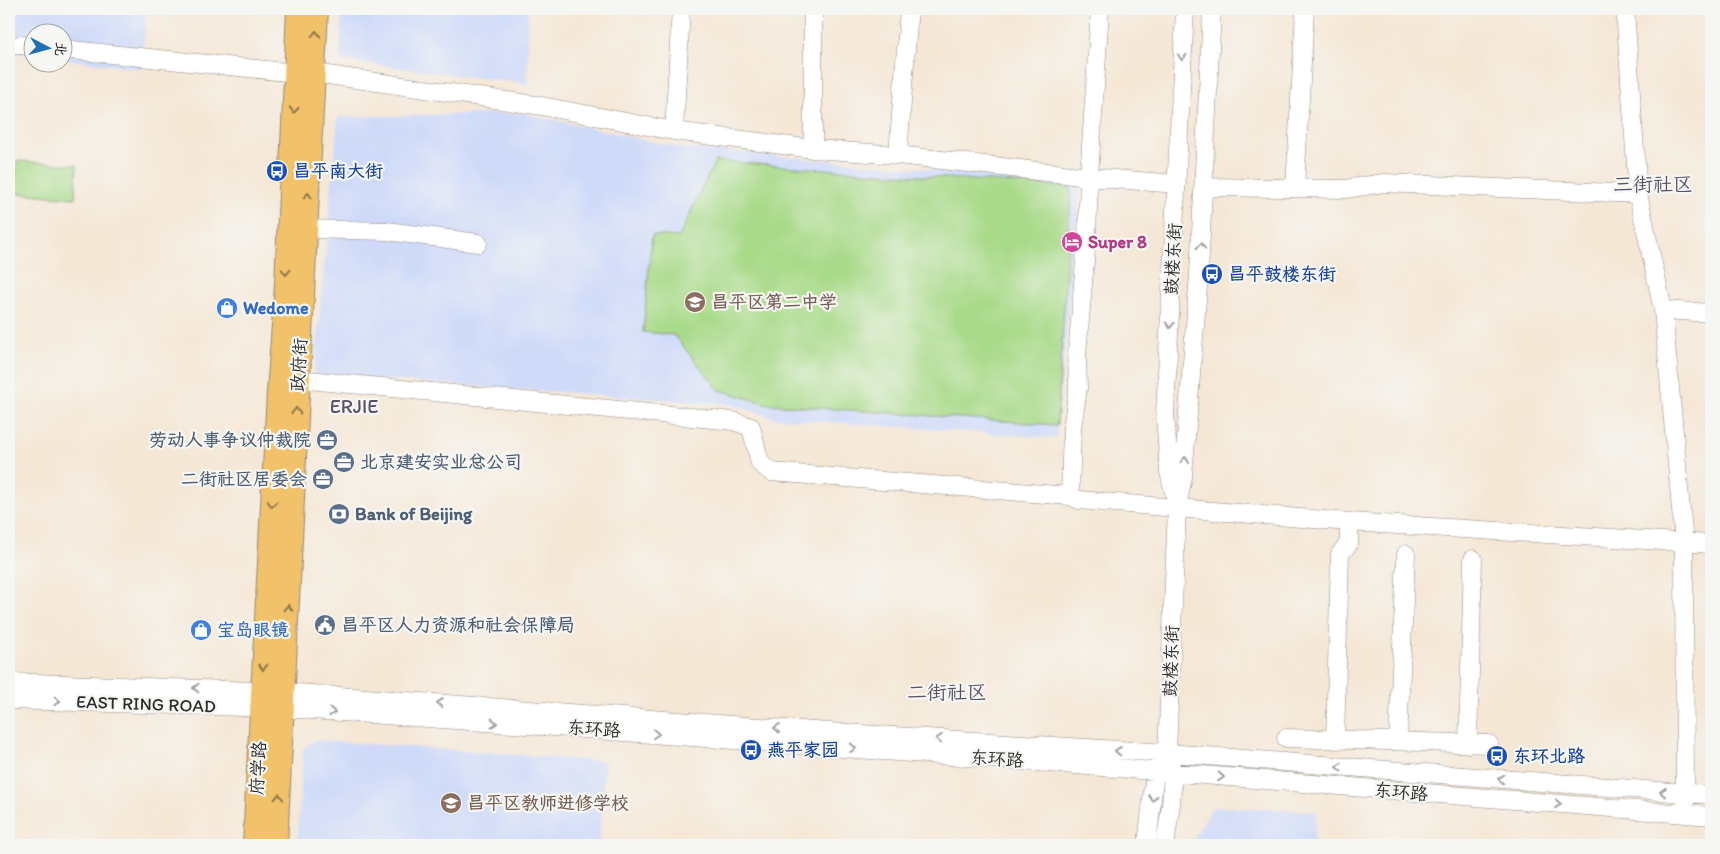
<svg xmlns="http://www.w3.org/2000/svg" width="1720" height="854" viewBox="0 0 1720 854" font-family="Itim,'LXGW WenKai TC',sans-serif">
<rect width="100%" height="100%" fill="#f6f6f2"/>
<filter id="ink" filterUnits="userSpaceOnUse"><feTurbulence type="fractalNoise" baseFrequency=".02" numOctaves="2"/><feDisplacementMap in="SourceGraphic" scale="10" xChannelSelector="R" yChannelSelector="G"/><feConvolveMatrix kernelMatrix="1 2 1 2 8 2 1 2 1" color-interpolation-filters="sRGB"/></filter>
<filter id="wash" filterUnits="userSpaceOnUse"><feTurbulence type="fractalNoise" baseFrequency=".0096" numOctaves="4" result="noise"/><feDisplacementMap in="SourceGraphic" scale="20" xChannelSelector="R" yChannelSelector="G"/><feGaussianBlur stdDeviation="1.12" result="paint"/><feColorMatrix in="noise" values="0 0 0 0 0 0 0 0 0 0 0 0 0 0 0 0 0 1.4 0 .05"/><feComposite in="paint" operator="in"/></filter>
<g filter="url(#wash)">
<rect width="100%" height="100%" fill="#f5e7d6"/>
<!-- built -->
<path fill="#cfdaf9" d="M9,9H147L141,69L63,59L62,32H32V55L9,52Z
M342,9H528V84L340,60Z
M523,113L677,147L1080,182L1056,438L774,418L730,404L314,375L338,117Z
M315,740L605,761L599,845H297L303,749Z
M1212,807L1316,811L1314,845H1190Z"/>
<!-- grass -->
<path fill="#a9da89" stroke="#6a825a" d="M17,161L77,165L75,198L14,193Z
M715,161L1071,187L1057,425L768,404L719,390L674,335L643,332L652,235L679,237Z"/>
</g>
<g filter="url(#ink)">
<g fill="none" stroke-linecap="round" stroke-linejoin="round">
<!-- minor casing -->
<g stroke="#908980" stroke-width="19">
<path id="minor" d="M1625,9L1638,194L1663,310L1684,543L1685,804
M19,45L32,46
M62,49L296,73
M314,73L542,106L674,131L813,149L898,155L1089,177L1177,184
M674,131L681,9
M813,149V9
M898,155L909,9
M1204,187L1345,189L1384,183L1638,194
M1295,188L1305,9
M306,229L387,231L478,243
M1663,310L1711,313
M298,379L733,421L751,427L760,463L771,472L1070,496L1079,500L1349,522L1711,544
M1070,496L1072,428L1078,388L1077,355L1087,237L1089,177L1100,9
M1176,500L1169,472L1165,414L1185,9
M9,682L284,692L828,732L1167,753L1711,795
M9,700L283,708L584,729L1116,768L1711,816
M1286,738L1489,744
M1335,740L1340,554L1349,543V522
M1398,741L1406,554
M1468,744L1473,559
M1147,845L1155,772L1161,762
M1165,845L1171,804L1173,773L1167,753L1177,508L1183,476L1199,274L1212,9"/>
</g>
<!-- major casing -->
<g stroke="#908980" stroke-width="24">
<path id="major" d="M254,845L278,393L286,285L298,9
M276,845L317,9"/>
</g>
<!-- minor -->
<use href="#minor" stroke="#fff" stroke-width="18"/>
<!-- major -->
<use href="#major" stroke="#f2c26a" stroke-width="22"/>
</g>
<!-- one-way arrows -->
<defs><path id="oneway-chevron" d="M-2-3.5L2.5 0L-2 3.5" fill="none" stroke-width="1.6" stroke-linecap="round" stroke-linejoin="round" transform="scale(1.25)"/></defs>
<g stroke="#8e764a">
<use href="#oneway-chevron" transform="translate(316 34) rotate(-88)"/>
<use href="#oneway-chevron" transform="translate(294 110) rotate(93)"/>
<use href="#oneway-chevron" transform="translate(308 196) rotate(-87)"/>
<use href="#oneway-chevron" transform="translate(286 272) rotate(93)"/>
<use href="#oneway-chevron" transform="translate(296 411) rotate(-88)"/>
<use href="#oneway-chevron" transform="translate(272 504) rotate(93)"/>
<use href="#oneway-chevron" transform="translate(288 608) rotate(-88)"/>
<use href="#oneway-chevron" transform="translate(263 667) rotate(92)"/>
<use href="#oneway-chevron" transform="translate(279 797) rotate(-87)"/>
</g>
<g stroke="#a0a0a0">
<use href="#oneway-chevron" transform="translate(1182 57) rotate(93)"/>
<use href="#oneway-chevron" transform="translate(1201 246) rotate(-87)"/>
<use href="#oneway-chevron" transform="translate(1170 325) rotate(93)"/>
<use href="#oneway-chevron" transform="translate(1185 460) rotate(-85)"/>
<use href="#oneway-chevron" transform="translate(196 688) rotate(-178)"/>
<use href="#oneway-chevron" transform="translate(57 701) rotate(2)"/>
<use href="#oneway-chevron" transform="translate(440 703) rotate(-176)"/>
<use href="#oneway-chevron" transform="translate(332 712) rotate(4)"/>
<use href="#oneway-chevron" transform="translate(494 723) rotate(4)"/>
<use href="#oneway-chevron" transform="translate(777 728) rotate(-176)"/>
<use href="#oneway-chevron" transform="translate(656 734) rotate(4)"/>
<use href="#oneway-chevron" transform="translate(939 739) rotate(-176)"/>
<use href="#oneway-chevron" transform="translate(853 748) rotate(4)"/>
<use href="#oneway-chevron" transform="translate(1118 751) rotate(-176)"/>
<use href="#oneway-chevron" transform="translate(1339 767) rotate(-176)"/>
<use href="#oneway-chevron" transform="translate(1221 777) rotate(5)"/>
<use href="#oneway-chevron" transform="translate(1501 779) rotate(-176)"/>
<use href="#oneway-chevron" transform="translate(1663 792) rotate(-176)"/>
<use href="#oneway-chevron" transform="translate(1153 798) rotate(95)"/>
<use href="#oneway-chevron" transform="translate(1558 804) rotate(4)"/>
</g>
</g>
<!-- icons -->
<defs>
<g id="bus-disc" transform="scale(1.125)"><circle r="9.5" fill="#1a4fb4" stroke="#f6f6f2"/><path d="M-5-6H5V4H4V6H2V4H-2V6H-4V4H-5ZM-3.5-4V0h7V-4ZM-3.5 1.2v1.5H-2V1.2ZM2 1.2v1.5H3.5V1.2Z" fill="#fff"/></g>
<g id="hotel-disc" transform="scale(1.125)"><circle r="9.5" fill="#d1479c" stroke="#f6f6f2"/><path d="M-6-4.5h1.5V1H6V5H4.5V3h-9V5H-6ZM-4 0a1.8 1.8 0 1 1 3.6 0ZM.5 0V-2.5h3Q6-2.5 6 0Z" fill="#fff"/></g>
<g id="school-disc" transform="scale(1.125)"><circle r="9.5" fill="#8d6e63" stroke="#f6f6f2"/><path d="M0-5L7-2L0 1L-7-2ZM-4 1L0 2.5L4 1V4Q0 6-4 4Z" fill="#fff"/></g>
<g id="shop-disc" transform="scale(1.125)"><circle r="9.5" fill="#3f7fe0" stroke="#f6f6f2"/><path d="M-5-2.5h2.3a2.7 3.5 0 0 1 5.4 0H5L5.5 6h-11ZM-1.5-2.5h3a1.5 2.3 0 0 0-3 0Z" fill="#fff"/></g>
<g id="office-disc" transform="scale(1.125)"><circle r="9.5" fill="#5c6f8a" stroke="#f6f6f2"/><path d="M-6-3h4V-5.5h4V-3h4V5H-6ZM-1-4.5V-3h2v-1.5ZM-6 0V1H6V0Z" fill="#fff"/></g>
<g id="bank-disc" transform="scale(1.125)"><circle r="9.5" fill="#5c6f8a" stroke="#f6f6f2"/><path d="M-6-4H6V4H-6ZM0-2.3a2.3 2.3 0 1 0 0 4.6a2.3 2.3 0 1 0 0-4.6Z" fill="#fff"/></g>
<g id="civic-disc" transform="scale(1.125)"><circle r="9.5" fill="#5c6f8a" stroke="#f6f6f2"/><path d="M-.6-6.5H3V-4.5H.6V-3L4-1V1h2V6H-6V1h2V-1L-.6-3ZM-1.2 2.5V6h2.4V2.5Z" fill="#fff"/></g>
</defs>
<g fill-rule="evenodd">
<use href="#bus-disc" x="277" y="171"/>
<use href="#hotel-disc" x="1072" y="242"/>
<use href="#bus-disc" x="1212" y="274"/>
<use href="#school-disc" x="695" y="302"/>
<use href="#shop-disc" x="227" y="308"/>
<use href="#office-disc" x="327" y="440"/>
<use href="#office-disc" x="344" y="462"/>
<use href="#office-disc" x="323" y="479"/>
<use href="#bank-disc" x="339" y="514"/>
<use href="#civic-disc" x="325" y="625"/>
<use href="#shop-disc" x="201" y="630"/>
<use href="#bus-disc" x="751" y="750"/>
<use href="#bus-disc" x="1497" y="756"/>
<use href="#school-disc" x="451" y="803"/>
</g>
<g text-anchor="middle" stroke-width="4.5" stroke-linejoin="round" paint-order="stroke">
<!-- transit labels -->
<g font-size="18" font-weight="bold" fill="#164399" stroke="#f6f6f2" text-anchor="start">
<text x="293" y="177">昌平南大街</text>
<text x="1228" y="280">昌平鼓楼东街</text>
<text x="767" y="756">燕平家园</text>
<text x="1513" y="762">东环北路</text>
</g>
<!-- hotel labels -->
<g font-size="18" font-weight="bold" fill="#b23c85" stroke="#f6f6f2" text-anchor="start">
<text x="1088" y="248">Super 8</text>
</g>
<!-- street labels -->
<g font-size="18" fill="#2b2b2b" stroke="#f6f6f2">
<text transform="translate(1173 259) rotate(-87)" y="6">鼓楼东街</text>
<text transform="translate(299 365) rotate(-87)" y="6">政府街</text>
<text transform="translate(1171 661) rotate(-88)" y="6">鼓楼东街</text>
<text transform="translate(146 704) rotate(2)" y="6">EAST RING ROAD</text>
<text transform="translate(594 729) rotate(4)" y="6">东环路</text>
<text transform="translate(997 759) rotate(4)" y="6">东环路</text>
<text transform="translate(258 768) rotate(-87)" y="6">府学路</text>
<text transform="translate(1401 792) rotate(5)" y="6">东环路</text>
</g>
<!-- education labels -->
<g font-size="18" font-weight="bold" fill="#785e54" stroke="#f6f6f2" text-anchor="start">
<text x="711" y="308">昌平区第二中学</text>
<text x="467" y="809">昌平区教师进修学校</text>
</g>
<!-- shop labels -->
<g font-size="18" font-weight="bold" fill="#366cbe" stroke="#f6f6f2" text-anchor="start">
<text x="243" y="314">Wedome</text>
<text x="217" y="636">宝岛眼镜</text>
</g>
<!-- service labels -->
<g font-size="18" font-weight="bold" fill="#4e5e75" stroke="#f6f6f2" text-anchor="start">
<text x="311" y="446" text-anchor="end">劳动人事争议仲裁院</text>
<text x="360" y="468">北京建安实业总公司</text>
<text x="307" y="485" text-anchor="end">二街社区居委会</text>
<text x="355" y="520">Bank of Beijing</text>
<text x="341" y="631">昌平区人力资源和社会保障局</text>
</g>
<!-- quarter labels -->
<g font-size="20" fill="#59506a" stroke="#f6f6f2">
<text x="1653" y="191">三街社区</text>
<text x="354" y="413">ERJIE</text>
<text x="947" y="699">二街社区</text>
</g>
</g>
<!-- margin -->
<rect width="1720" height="854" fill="none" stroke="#f6f6f2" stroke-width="30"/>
<!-- north arrow -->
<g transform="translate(48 48) rotate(96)"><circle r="24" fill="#f6f6f2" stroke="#a5a5a2"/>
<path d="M0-4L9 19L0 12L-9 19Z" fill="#1f6fb2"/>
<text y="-8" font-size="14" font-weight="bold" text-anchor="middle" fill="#2b2b2b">北</text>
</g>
</svg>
